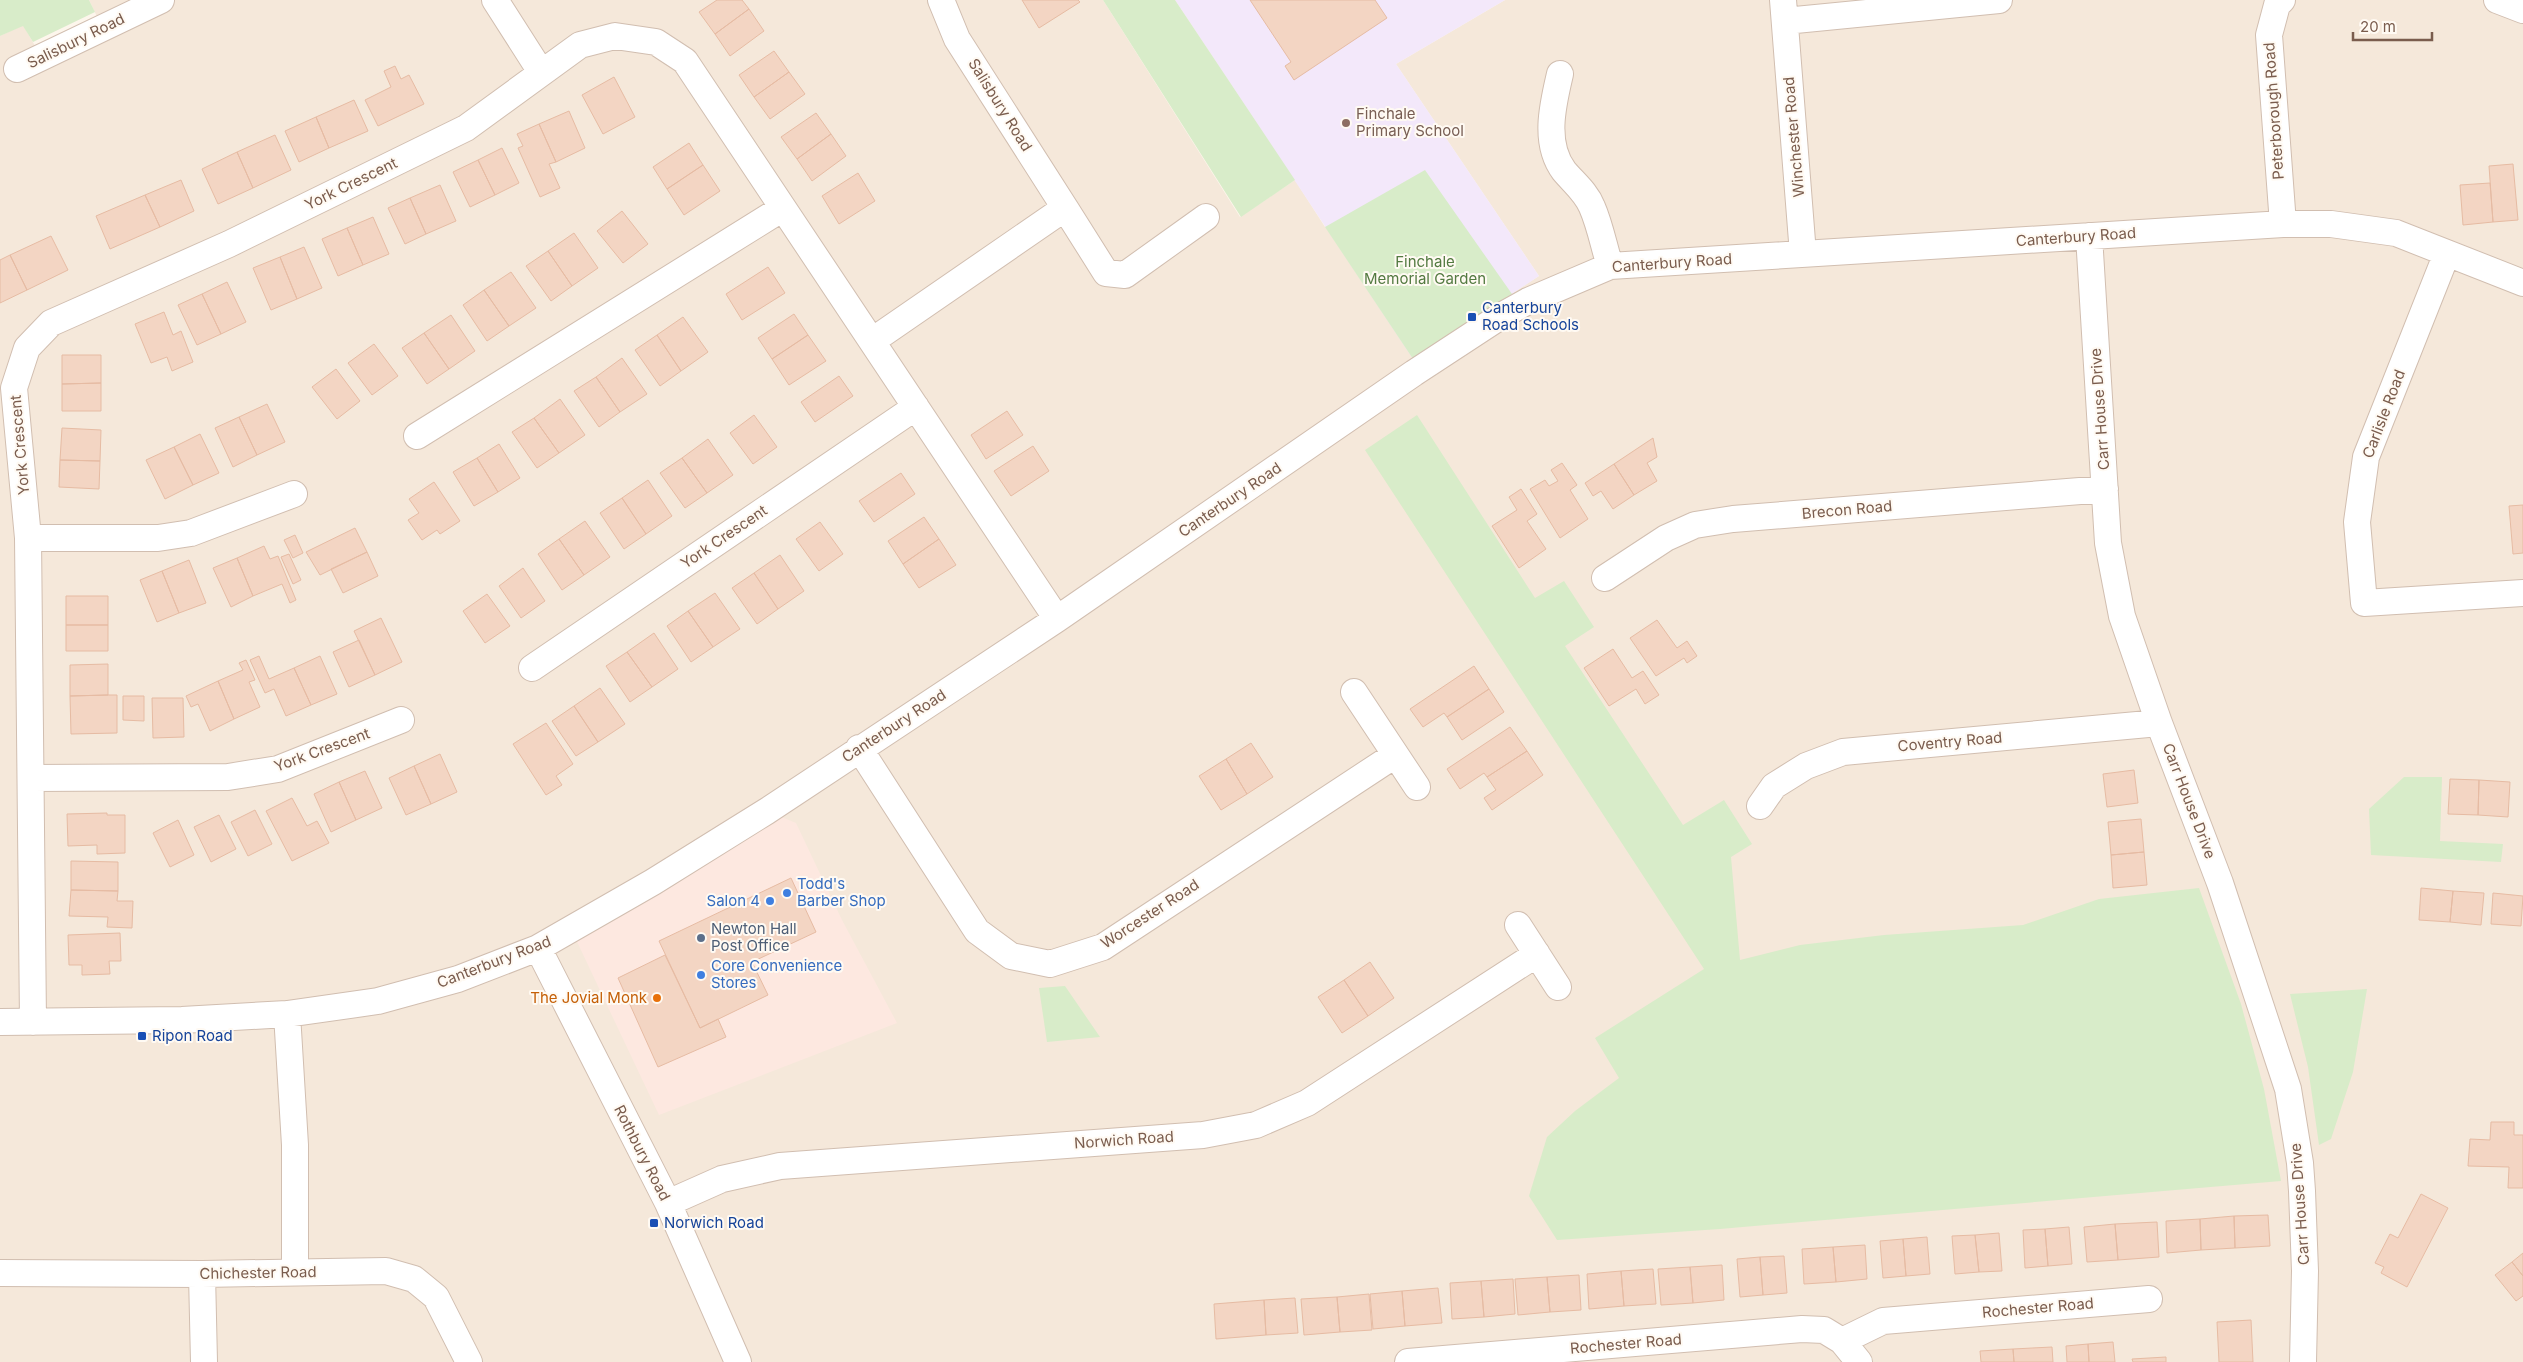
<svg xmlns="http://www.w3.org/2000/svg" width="2523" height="1362" viewBox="0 0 2523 1362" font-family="Inter,sans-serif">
<rect width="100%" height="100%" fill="#fdf6ec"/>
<!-- residential -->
<path fill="#f5e8da" d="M89,0H1103L1240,217L1295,180L1325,227L1505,298L1539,276L1396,64L1505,0H2523V1362H0V36L23,25L42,58L103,29Z"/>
<!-- commercial -->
<path fill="#fde8e0" d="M767,811L796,823L842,920L897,1023L659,1115L571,929Z"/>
<!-- education -->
<path fill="#f3e8fa" d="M1175,0H1505L1396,64L1539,276L1413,359Z"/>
<!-- green -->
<path fill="#d8ecc9" d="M0,0H89L95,12L33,42L23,26L0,36Z
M1103,0H1175L1295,180L1241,217Z
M1425,170L1512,294L1413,359L1325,227Z
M1417,415L1535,598L1564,581L1594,627L1565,646L1683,825L1724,800L1752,844L1731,857L1740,960L1800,945L1884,935L2023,925L2099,899L2199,888L2241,1004L2264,1089L2281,1181L1720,1229L1557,1240L1529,1196L1547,1137L1575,1111L1619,1078L1595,1038L1704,969L1365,450Z
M2404,777H2442L2440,841L2503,844L2501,862L2371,855L2369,809Z
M1065,986L1100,1037L1047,1042L1039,988Z
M2367,989L2353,1072L2331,1139L2319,1145L2308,1067L2290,994Z"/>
<!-- building -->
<path fill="#f3d5c3" stroke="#e6bba3" d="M717,0H742L749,9L715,34L699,12Z
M1022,0H1078L1080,2L1039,28Z
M1250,0H1375L1387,18L1294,80L1285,66L1291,62Z
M749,9L764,31L730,56L715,34Z
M774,51L789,72L754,97L739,75Z
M395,66L401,79L409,75L424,104L378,126L365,100L391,87L384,71Z
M789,72L805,94L770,119L754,97Z
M614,77L635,117L603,134L582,95Z
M354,100L368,131L329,148L316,117Z
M569,111L585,148L556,162L539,124Z
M816,113L831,134L797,159L781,137Z
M316,117L329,148L299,162L285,131Z
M539,124L556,162L549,164L560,188L540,197L518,148L523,146L517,134Z
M831,134L846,156L812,181L797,159Z
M275,135L291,170L253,188L237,152Z
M689,143L703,165L667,189L653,167Z
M502,148L519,183L495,195L478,160Z
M237,152L253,188L218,204L202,169Z
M478,160L495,195L470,207L453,172Z
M2513,164L2518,220L2493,222L2489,166Z
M703,165L720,191L684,215L667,189Z
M858,173L875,201L839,224L822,196Z
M181,180L194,211L160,227L145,195Z
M2490,183L2493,222L2463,225L2460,185Z
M440,185L456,221L426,234L410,198Z
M145,195L160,227L110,249L96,216Z
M410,198L426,234L405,244L388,208Z
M622,211L648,244L623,263L597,231Z
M373,217L389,254L363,265L347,228Z
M347,228L363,265L338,276L322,239Z
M574,233L598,268L572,286L548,251Z
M51,236L68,270L27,290L10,255Z
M304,247L322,288L297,299L280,257Z
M548,251L572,286L551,301L526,266Z
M10,255L27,290L0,303V260Z
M280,257L297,299L271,310L253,268Z
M768,267L785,293L742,320L726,294Z
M511,272L536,308L509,326L484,290Z
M227,282L246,322L221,334L202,294Z
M484,290L509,326L487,341L463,305Z
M202,294L221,334L197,345L178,305Z
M164,312L173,335L181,331L193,362L172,371L167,357L151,363L135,324Z
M794,314L808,335L772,359L758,338Z
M451,315L475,351L449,369L424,333Z
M683,317L708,352L681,371L657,335Z
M424,333L449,369L427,384L402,348Z
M657,335L681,371L660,386L635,350Z
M808,335L826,361L789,385L772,359Z
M374,344L398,376L372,395L348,363Z
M62,355H101V383L62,384Z
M622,358L647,394L620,412L596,377Z
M336,369L360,401L337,419L312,387Z
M839,376L853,396L815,422L801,402Z
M596,377L620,412L599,427L574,391Z
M101,383V411H62V384Z
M560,399L585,435L559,453L534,418Z
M267,404L285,442L257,455L239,417Z
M1007,411L1023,435L986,459L971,435Z
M754,415L777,447L753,464L730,433Z
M239,417L257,455L233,467L215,428Z
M534,418L559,453L537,468L512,432Z
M62,428L101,430L100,461L60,460Z
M200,434L219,473L193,485L174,447Z
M1653,438L1657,457L1647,463L1657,481L1634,495L1614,464Z
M708,439L733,475L707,493L682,458Z
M499,444L520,478L498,492L477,458Z
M1033,446L1049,471L1011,496L994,471Z
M174,447L193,485L165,499L146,460Z
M477,458L498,492L474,506L453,472Z
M682,458L707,493L685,508L660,473Z
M60,460L100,461L99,489L59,487Z
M1562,463L1577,485L1570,490L1588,519L1560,538L1530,489L1545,480L1549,486L1558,481L1551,470Z
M1614,464L1634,495L1613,509L1601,491L1593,496L1585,483Z
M901,473L915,494L874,522L859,501Z
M648,480L672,516L646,534L622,498Z
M434,482L460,521L440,534L437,530L422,540L408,520L419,513L409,499Z
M1521,489L1537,514L1527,521L1546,549L1519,568L1492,526L1517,510L1509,497Z
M622,498L646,534L624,549L600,513Z
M2523,505V553L2513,554L2509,506Z
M924,517L939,539L903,564L888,541Z
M585,521L610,557L584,575L559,539Z
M820,522L843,554L819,571L796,539Z
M355,528L367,552L320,575L306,552Z
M295,535L303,553L293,558L284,540Z
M559,539L584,575L562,590L538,554Z
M939,539L956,565L919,588L903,564Z
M264,546L270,559L278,556L296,600L290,603L282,584L253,596L237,558Z
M367,552L378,576L343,593L331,569Z
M289,554L301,580L293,584L281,557Z
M780,555L804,591L778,609L754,573Z
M237,558L253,596L231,607L213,568Z
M189,560L206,603L179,613L162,571Z
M523,568L545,601L521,618L499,586Z
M162,571L179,613L157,622L140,580Z
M754,573L778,609L757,624L732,588Z
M715,593L740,629L713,647L688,611Z
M487,594L510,626L485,643L463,611Z
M66,596H108V625H66Z
M688,611L713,647L691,662L667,626Z
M381,618L402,662L375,675L354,631Z
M1657,620L1677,648L1687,641L1697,656L1687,663L1684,658L1656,676L1630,638Z
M66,625H108V651H66Z
M654,633L678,669L652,687L627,652Z
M359,640L375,675L349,687L333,652Z
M1613,649L1632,678L1643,671L1659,695L1645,704L1636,689L1609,706L1584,668Z
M627,652L652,687L630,702L606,666Z
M259,656L269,679L294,668L311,705L286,716L274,689L265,693L250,660Z
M320,656L337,694L311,705L294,668Z
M246,660L255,680L249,682L260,707L234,719L218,681L243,670L239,663Z
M108,664V695L70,696V665Z
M1474,666L1489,689L1447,717L1444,713L1423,727L1410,709Z
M218,681L234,719L210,731L198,704L191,707L186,696Z
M600,688L625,724L598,742L574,706Z
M1489,689L1504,712L1462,740L1447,717Z
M108,695H117V733L71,734L70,696Z
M123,696H144V721L123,720Z
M152,698H183L184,737L153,738Z
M574,706L598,742L576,756L552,721Z
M546,723L573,764L556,776L562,785L546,795L513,744Z
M1510,727L1527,751L1487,777L1484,773L1460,789L1447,769Z
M1251,743L1273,777L1247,794L1226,759Z
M1527,751L1543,775L1492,810L1484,798L1496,790L1487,777Z
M440,754L457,792L431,804L414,766Z
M1226,759L1247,794L1221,810L1199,776Z
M414,766L431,804L406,815L389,778Z
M2134,770L2138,803L2107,807L2103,774Z
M365,771L382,808L356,820L339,782Z
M2450,779L2479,780L2478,815L2448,814Z
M2479,780L2510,782L2508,817L2478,815Z
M339,782L356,820L331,832L314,794Z
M292,798L307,826L317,821L329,843L292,861L266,811Z
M255,810L272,844L248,856L231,822Z
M107,813V815H125V853L97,854V845L68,846L67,814Z
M219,815L236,849L211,862L194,827Z
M2141,819L2144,852L2111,855L2108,822Z
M178,820L194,855L170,867L153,833Z
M2144,852L2147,885L2113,888L2111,855Z
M71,861L118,862V891L71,890Z
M791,878L816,932L752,962L768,995L700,1028L659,941Z
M2421,888L2453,891L2450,922L2419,920Z
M71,890L118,891L117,901H133L132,928L107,927L108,917L69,916Z
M2453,891L2484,893L2481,925L2450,922Z
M2493,893L2523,896L2521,926L2491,924Z
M120,933L121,961H109L110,974L82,975V965H69L68,935Z
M665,955L700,1028L718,1019L726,1037L658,1067L618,978Z
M1370,962L1394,998L1368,1016L1344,980Z
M1344,980L1368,1016L1342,1033L1318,997Z
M2491,1122H2514V1135H2523V1188H2508L2509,1167L2468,1166L2470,1139L2490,1140Z
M2421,1194L2448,1208L2407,1287L2381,1273L2384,1267L2375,1263L2390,1234L2398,1238Z
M2268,1215L2270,1246L2235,1248L2234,1216Z
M2234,1216L2235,1248L2201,1250L2200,1219Z
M2200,1219L2201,1250L2167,1253L2166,1221Z
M2157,1222L2159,1257L2118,1260L2115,1224Z
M2115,1224L2118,1260L2087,1262L2084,1227Z
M2069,1227L2072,1264L2048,1266L2045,1229Z
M2045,1229L2048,1266L2025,1268L2023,1230Z
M1999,1233L2002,1271L1979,1272L1975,1235Z
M1975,1235L1979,1272L1955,1274L1952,1236Z
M1927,1237L1930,1274L1906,1276L1903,1239Z
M1903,1239L1906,1276L1883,1278L1880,1241Z
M1865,1245L1867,1279L1836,1282L1833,1247Z
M1833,1247L1836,1282L1804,1284L1802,1249Z
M2523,1253V1276L2512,1262Z
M1784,1256L1787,1293L1763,1295L1760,1257Z
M1760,1257L1763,1295L1740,1297L1737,1259Z
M2512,1262L2523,1276V1296L2516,1301L2495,1275Z
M1722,1265L1724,1300L1693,1303L1690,1267Z
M1690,1267L1693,1303L1661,1305L1658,1269Z
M1653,1269L1656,1304L1624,1306L1621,1271Z
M1621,1271L1624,1306L1589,1309L1587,1274Z
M1579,1275L1581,1310L1550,1312L1547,1277Z
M1547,1277L1550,1312L1518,1315L1515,1279Z
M1513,1279L1515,1314L1484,1317L1481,1281Z
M1481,1281L1484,1317L1452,1319L1450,1283Z
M1438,1288L1442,1323L1405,1326L1402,1291Z
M1402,1291L1405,1326L1373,1329L1370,1294Z
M1369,1294L1372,1330L1340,1332L1337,1297Z
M1337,1297L1340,1332L1304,1335L1301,1299Z
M1295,1298L1298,1333L1266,1335L1264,1300Z
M1264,1300L1266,1335L1216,1339L1214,1304Z
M2251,1320L2253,1362H2219L2217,1322Z
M2113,1342L2115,1362H2089L2088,1344Z
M2088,1344L2089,1362H2067L2066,1346Z
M2052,1347L2053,1362H2014L2013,1349Z
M2013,1349L2014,1362H1981L1980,1351Z
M2166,1357V1362H2133L2132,1359Z"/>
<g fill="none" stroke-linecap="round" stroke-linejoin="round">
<!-- minor casing -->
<g stroke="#d1beb0" stroke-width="28">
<path id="minor" d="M495,0L541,72
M1783,0L1803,254
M2282,0L2277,5L2269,35L2283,224
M2497,0L2523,10
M1785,21L1999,0
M17,69L161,0
M1560,74C1553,104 1543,143 1564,171C1574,183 1586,192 1592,207C1600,225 1604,247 1610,266
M1065,208L1106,273L1125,275L1206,217
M2089,236L2108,543L2122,616L2159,723L2220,883L2288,1089L2300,1163L2302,1191L2305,1271L2303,1362
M2447,253L2366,457L2357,522L2364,603L2523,593
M872,341L1065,208L957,39L941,0
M417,436L783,208
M28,538H158L191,533L294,494
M1605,578L1666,538L1695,525L1733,519L2105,489
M532,668L916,407
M1354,692L1417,787
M859,748L977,931L1011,956L1050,964L1103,947L1395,755
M31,778L228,777L278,769L401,720
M1760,806L1774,786L1806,766L1843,752L2159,723
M1518,925L1558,987
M538,948L668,1203L738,1362
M287,1014L295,1145V1272
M0,1022L182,1020L287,1014L378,1001L458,979L538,948L653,882L767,811L1057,619L1414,373L1501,316L1528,301L1610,266L2283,224H2331L2396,233L2523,283
M33,1022L28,538L14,388L27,348L51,323L229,244L466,128L580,45L615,36L656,42L685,61L1057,619
M668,1203L722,1179L780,1166L1203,1135L1256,1125L1307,1103L1537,954
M0,1273L202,1274L386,1271L414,1279L436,1297L469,1362
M202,1274L204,1362
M1842,1341L1883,1321L2149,1299
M1408,1362L1802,1329L1824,1330L1842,1341L1859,1362"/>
</g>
<!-- minor -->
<use href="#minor" stroke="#fff" stroke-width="26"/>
</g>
<!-- markers -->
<circle fill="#8d6e63" stroke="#fffaf3" stroke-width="2" cx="1346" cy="123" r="5"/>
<g fill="#1a4fb4" stroke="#fffaf3" stroke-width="2">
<rect x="1467" y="312" width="10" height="10" rx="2.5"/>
<rect x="137" y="1031" width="10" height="10" rx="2.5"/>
<rect x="649" y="1218" width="10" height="10" rx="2.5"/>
</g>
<g fill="#3f7fe0" stroke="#fffaf3" stroke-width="2">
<circle cx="787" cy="893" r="5"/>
<circle cx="770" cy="901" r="5"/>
<circle cx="701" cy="975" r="5"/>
</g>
<circle fill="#5c6f8a" stroke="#fffaf3" stroke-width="2" cx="701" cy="938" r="5"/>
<circle fill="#e8710a" stroke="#fffaf3" stroke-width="2" cx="657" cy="998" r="5"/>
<g text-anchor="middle" stroke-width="4" stroke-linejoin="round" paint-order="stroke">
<!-- street labels -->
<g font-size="15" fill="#7a5c4d" stroke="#fffaf3">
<text transform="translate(76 41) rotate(-26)" y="5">Salisbury Road</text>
<text transform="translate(1000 105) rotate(58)" y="5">Salisbury Road</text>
<text transform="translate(2274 111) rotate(-94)" y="5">Peterborough Road</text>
<text transform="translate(1794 137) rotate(-95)" y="5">Winchester Road</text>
<text transform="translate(351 184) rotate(-26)" y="5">York Crescent</text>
<text transform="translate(2076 237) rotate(-4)" y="5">Canterbury Road</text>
<text transform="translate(1672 263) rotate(-4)" y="5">Canterbury Road</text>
<text transform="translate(2100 409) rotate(-94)" y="5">Carr House Drive</text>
<text transform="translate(2384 414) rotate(-69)" y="5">Carlisle Road</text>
<text transform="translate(20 445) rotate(-95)" y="5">York Crescent</text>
<text transform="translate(1230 500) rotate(-34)" y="5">Canterbury Road</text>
<text transform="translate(1847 510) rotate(-5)" y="5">Brecon Road</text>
<text transform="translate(724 537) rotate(-34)" y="5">York Crescent</text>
<text transform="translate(894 726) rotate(-33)" y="5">Canterbury Road</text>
<text transform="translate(1950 742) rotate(-5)" y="5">Coventry Road</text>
<text transform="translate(322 750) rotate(-20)" y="5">York Crescent</text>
<text transform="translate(2189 801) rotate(69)" y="5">Carr House Drive</text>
<text transform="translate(1150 914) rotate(-33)" y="5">Worcester Road</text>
<text transform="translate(494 962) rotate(-21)" y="5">Canterbury Road</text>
<text transform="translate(1124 1140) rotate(-4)" y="5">Norwich Road</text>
<text transform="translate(642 1153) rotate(63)" y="5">Rothbury Road</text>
<text transform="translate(2300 1204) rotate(-94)" y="5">Carr House Drive</text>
<text transform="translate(258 1273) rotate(-1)" y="5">Chichester Road</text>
<text transform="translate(2038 1308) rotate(-5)" y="5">Rochester Road</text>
<text transform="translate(1626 1344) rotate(-5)" y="5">Rochester Road</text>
</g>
<!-- education labels -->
<g font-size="15" fill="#785e54" stroke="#fffaf3" text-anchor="start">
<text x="1356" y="119">Finchale<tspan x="1356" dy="17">Primary School</tspan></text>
</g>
<!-- park labels -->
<g font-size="15" fill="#537a41" stroke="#fffaf3">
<text x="1425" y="267">Finchale<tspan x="1425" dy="17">Memorial Garden</tspan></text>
</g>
<!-- transit labels -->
<g font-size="15" fill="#164399" stroke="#fffaf3" text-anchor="start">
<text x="1482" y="313">Canterbury<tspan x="1482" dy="17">Road Schools</tspan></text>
<text x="152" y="1041">Ripon Road</text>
<text x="664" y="1228">Norwich Road</text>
</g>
<!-- shop labels -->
<g font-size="15" fill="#366cbe" stroke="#fffaf3" text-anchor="start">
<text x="797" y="889">Todd's<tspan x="797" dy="17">Barber Shop</tspan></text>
<text x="760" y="906" text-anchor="end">Salon 4</text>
<text x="711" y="971">Core Convenience<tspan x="711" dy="17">Stores</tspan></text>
</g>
<!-- service labels -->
<g font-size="15" fill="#4e5e75" stroke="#fffaf3" text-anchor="start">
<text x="711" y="934">Newton Hall<tspan x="711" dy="17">Post Office</tspan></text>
</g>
<!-- food labels -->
<g font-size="15" fill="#c56008" stroke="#fffaf3" text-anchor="end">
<text x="647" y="1003">The Jovial Monk</text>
</g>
</g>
<!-- scale -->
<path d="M2353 32v8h79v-8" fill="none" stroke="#7a5c4d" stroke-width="2.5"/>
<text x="2360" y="32" font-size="15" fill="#7a5c4d" stroke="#fffaf3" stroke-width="4" paint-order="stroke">20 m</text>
</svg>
